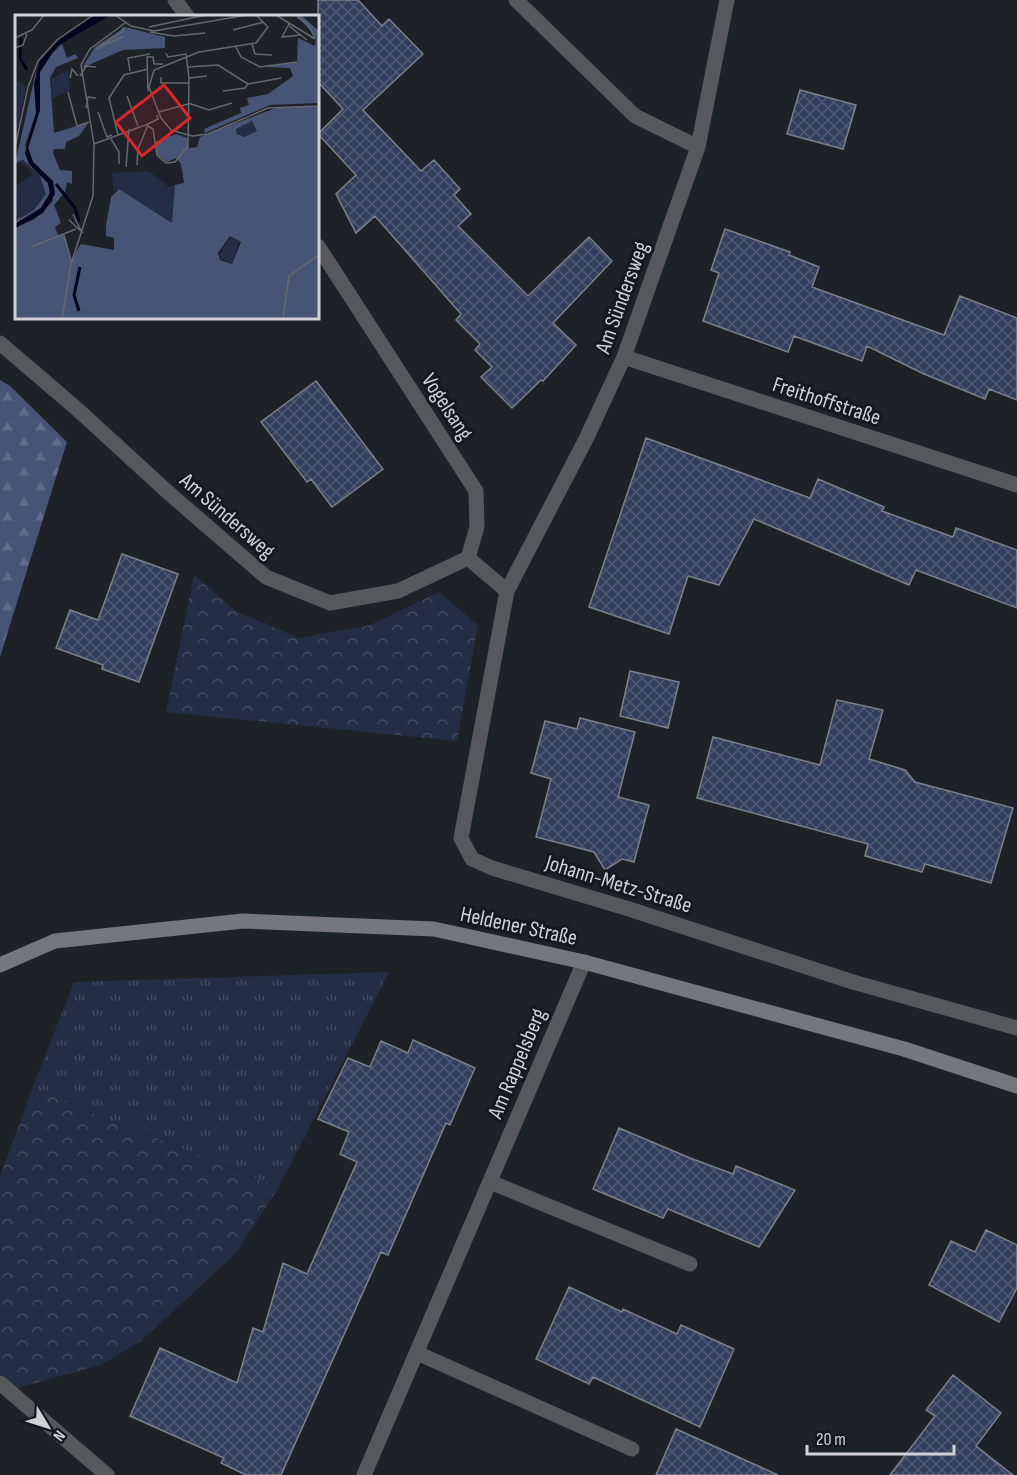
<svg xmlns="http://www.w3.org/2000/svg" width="1017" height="1475" viewBox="0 0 1017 1475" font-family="'Sofia Sans Condensed',sans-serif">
<defs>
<pattern id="grass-tufts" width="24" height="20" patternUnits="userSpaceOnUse" patternTransform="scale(1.5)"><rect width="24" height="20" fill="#232d43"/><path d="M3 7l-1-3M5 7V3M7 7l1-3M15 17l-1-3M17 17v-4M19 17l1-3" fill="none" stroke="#424b5d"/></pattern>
<pattern id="forest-firs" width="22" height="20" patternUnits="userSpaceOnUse" patternTransform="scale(1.5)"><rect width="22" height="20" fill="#465575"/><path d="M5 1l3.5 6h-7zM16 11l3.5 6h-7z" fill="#606d88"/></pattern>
<pattern id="park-crowns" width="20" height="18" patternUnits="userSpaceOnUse" patternTransform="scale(1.5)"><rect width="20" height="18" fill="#232d43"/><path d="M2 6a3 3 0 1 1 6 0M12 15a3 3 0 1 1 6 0" fill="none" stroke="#424b5d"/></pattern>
<pattern id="building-cross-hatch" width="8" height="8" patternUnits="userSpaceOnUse" patternTransform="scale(1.5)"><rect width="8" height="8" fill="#313f5d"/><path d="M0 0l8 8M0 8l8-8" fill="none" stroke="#4e5a74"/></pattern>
</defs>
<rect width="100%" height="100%" fill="#1e2127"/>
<!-- grass -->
<path fill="url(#grass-tufts)" d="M389,972L279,1187L32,1089L74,982Z"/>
<!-- forest -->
<path fill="url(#forest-firs)" d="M0,380L10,386L67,442L0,657Z"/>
<!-- park -->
<path fill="url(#park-crowns)" d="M194,575L237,612L300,638L370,625L439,592L478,625L457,741L166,712Z
M32,1089L279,1187L236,1253L141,1341L101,1365L10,1390L0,1383V1177Z"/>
<!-- building -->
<path fill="url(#building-cross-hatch)" stroke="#7d8088" stroke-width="1.5" d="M318,0H358L382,26L389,19L423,54L363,110L421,171L434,160L460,189L454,195L471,214L458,226L528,296L589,237L612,261L553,323L576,345L543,381L541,380L512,408L481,377L492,367L475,350L480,344L456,320L461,314L375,216L356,233L336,194L356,175L318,134L343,109L318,82Z
M800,90L856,105L843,149L787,134Z
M725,229L790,252L789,255L819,267L812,287L944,335L960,296L1017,318V400L989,389L985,399L924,374L867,346L862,361L794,336L788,352L703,321L719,273L711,270Z
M316,381L383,469L332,507L311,479L307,482L261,422Z
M646,438L810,498L818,479L884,507L882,511L953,537L956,528L1017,550V608L916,570L909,585L754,519L719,585L688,576L669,634L589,607Z
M122,554L178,574L139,682L102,669L103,665L56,648L70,610L98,620Z
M630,671L679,682L668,728L620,716Z
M837,700L883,710L869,759L905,770L915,782L1013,808L991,883L925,864L922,872L865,856L868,844L697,798L713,737L820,765Z
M580,718L635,732L618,797L649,805L634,862L622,859L605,870L594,852L536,837L551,779L531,773L545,721L577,729Z
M413,1040L475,1068L450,1125L446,1123L388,1255L381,1252L281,1475H246L221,1463L224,1458L130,1416L160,1348L237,1383L253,1328L263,1332L283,1263L307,1274L357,1162L340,1154L349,1132L318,1119L348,1058L370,1067L381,1041L408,1053Z
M619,1128L690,1158L733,1174L736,1166L795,1190L759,1247L668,1209L663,1218L593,1189Z
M986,1230L1017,1245V1288L999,1322L929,1285L951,1241L975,1252Z
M569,1287L622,1312L623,1309L677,1334L681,1325L734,1349L700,1427L593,1377L589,1384L536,1359Z
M953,1375L1001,1413L976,1446L1013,1475H890L935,1416L926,1410Z
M676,1429L778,1475H656Z"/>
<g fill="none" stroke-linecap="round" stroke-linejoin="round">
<!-- service -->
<path stroke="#57585b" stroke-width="15" d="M0,343L77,409L171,495L266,577L330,603L398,591L468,558
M490,1182L690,1264
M417,1353L632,1449"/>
<!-- minor -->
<path stroke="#57585b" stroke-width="15" d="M175,0L187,16
M516,0L635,116L698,147
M727,0L698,147L624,357L586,439L507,591L461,838L472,859L492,868L629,909L853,982L1017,1028
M318,246L476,491L477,527L468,558L507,591
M624,357L1017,485
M0,1383L107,1475
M364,1475L584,962"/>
<!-- secondary -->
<path stroke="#75777c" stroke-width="15" d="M0,965L55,941L243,921L434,929L584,962L904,1049L1017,1086"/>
</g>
<g text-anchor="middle" stroke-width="6" stroke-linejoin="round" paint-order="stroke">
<!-- street labels -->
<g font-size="22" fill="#d0d2d6" stroke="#15181e">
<text transform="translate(621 297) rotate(-70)" y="8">Am Sündersweg</text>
<text transform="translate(827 400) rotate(18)" y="8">Freithoffstraße</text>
<text transform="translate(448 406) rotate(57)" y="8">Vogelsang</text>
<text transform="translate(228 515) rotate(41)" y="8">Am Sündersweg</text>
<text transform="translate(619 883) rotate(17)" y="8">Johann-Metz-Straße</text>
<text transform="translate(519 925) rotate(12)" y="8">Heldener Straße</text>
<text transform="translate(516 1063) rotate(-67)" y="8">Am Rappelsberg</text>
</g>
</g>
<!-- overview -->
<g transform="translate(15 15)">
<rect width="304" height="304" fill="#1e2127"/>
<path d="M53,55L55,75L37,84L36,64ZM0,65L11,71L0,127ZM237,106L243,115L228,123L222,119L221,114ZM134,156L154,172L160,170L158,209L104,174L98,176L97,158ZM216,222L224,227L217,248L206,244L205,238Z" fill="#232d43"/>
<path d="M281,0H286L304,16V88L255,90L190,118L189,114L226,98L225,93L234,90L232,83L253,79L278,61L275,53L250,52L282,47L283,23L300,31L301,22ZM110,12L150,22V33L108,35L67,53L80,32ZM47,29L52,43L60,39L63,43L41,52L35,63L39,118L74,107L64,121L51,127L50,134H39L38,138L45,155L57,156V169L52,167L50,177L39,190L46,208L40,212L43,220H49L56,245L66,229L99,235V223L91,221V210L96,182L104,174L157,208L160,170L169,168L166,149L161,143L152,147L143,140L140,127L161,119L172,123L174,133L182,132L185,122L263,92H304V304H0V213L20,204L38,186L37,166L18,147L13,133L25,95V57L32,43ZM237,106L242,116L229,122L222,119L221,114ZM215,221L226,227L217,249L205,245L203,238ZM21,56V98L10,130L17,152L33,168L35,178L26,193L0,209L25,161L8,145L0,149Z" fill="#465575" fill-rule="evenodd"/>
<path d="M8,145L25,161L31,179L19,195L6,203L0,198V172L18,159L12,151L1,147Z" fill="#232d43"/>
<path d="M81,0H96L42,31L25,57V95L13,133L18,147L38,166L40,179L28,198L0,213V209L26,193L35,178L33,168L14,149L10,138L21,98L19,69L25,46L46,23Z" fill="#01051d"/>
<path fill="none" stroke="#01051d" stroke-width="3" d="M6,23L5,43L12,55M41,169L60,193L64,207M64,296L59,280L65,252"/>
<path fill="none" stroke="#65686d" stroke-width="1.5" d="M100,0L116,11L139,16L232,0M241,0L253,12L241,28L184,37L139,55L134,72L146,103L156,115L177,121L193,119L253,93L305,91M261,0L300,24M282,2L293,9L300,23M274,9L267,22L286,20M274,11L292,25M108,12V16L81,34L109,21M134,12L191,0M218,15L249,7M135,17L159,21L190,18M0,23L17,15L29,0M237,29L240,39L257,40M221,32L226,42L245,52L282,47M0,33L8,30L12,19M173,52L203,50L233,69L230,73L208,76M115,56L113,43L135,39M65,61L71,51L81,52M146,62V68H174M55,63L57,54L63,61M174,63L192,61M233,69L266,63M133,76L132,42H138L139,49H148M53,77L62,111L74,107M112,81L123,111M173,88L194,95L217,88M71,93L73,82L81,83M83,97L92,122L97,120M144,97L173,89M133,111L138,114L142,140L151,148L160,147L173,131L174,63L171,39L153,42L151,38M103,120L94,83L109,60L133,54M96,124L104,137V149M79,129L133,109L143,104L142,100M0,132L13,72L23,46L42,25L78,0M122,150L123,134L133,110M111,152L114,114M58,199L66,216M54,205L68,218M49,220L56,245M16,232L61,214M47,304L56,249L78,181L79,129L66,50L75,34L110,8M268,304L274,261L305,239"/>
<path fill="#d62828" fill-opacity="0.15" stroke="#d62828" stroke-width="3" d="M149,70L175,103L127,141L101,107Z"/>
<rect width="304" height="304" fill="none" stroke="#d0d2d6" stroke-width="3"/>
</g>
<!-- north arrow -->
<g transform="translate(48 1427) rotate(128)" stroke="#15181e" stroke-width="4.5" paint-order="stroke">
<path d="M0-4.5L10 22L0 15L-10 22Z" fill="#d0d2d6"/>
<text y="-9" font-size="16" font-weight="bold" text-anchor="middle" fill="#d0d2d6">N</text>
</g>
<!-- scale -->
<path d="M807 1445v9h147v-9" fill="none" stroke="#d0d2d6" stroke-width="3"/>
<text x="816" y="1445" font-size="18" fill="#d0d2d6" stroke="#15181e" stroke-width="4.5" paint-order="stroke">20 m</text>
</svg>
